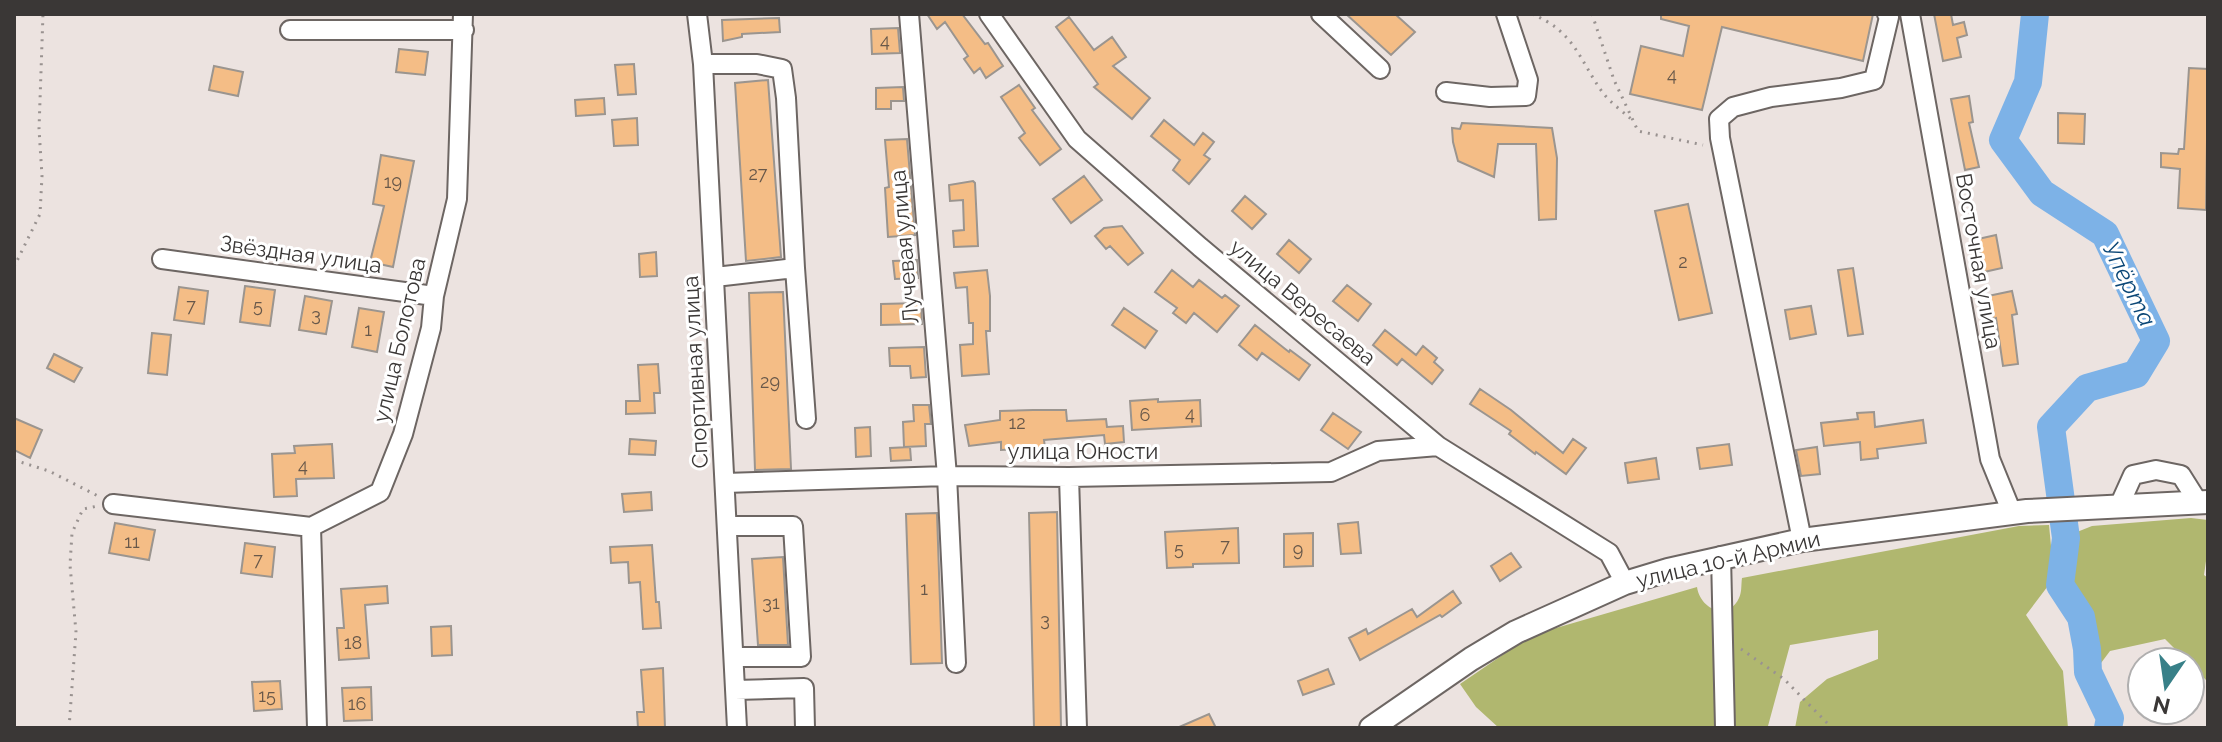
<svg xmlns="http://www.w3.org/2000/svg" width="2222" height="742" viewBox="0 0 2222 742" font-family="Raleway,sans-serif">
<rect width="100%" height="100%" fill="#ece3e0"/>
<!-- forest -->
<path fill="#b0b76f" d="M2191,518L2208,520V547L2204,575L2208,578V682L2165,639L2110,651L2083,687L2068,560L2072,534L2092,526Z
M2049,525L2054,578L2026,615L2063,671L2068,728H1795L1800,702L1827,679L1878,659V630L1790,645L1768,726L1770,728H1499L1476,707L1460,684L1532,635L1697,587C1700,609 1728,622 1739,598C1742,592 1741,585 1742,578L2019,526Z"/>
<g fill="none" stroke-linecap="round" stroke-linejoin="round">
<!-- river -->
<path stroke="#7db2e7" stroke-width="28" d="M2035,14L2028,82L2003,140L2042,193L2105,234L2156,341L2136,374L2087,388L2051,427L2066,538L2060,585L2081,617L2087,649L2088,672L2110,718L2108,728"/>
</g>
<!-- building -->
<path fill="#f4bd86" stroke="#9b958f" stroke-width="2" d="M927,14H962L985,44L988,43L1003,66L986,78L980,68L974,73L964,59L968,56L945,22L937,29Z
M1346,14H1395L1415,32L1391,55Z
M1661,14H1873L1863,61L1722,27L1702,110L1630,94L1641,46L1683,56L1689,26L1661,19Z
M1934,14H1951L1953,25L1964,22L1967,35L1957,38L1961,57L1943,61Z
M1069,17L1094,50L1112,37L1126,57L1113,66L1150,98L1132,119L1094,87L1098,84L1056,27Z
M779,18L780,32L742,34V37L723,41L722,20Z
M898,28L900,53L872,54L871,29Z
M399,49L428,52L425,75L396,72Z
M634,64L636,94L618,95L615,65Z
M214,66L243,72L238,96L209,90Z
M2189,68L2208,69L2206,210L2178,208L2180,169L2161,167V153L2178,154L2179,149H2184Z
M768,80L781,257L746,261L735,83Z
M1019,85L1035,108L1032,110L1061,149L1040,165L1019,138L1025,133L1001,97Z
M903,87L904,101H891V109H876V88Z
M1969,96L1973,122L1969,123L1979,167L1965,170L1951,99Z
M604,98L605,114L576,116L575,100Z
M2058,113L2085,114L2084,144L2058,143Z
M637,118L638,145L614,146L612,120Z
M1164,120L1194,145L1203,133L1214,142L1204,155L1210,159L1189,184L1173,170L1180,160L1151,136Z
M1462,123L1552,128L1557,158L1556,219L1539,220L1536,144H1498L1494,177L1458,161L1453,142L1452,128L1460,129Z
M907,139L915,235L888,237L885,188L889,187L885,140Z
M381,155L414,161L393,267L370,262L384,206L373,204Z
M1084,176L1102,200L1071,223L1053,199Z
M973,181L975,183L978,246L954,247L953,231L964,230L963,200L950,201L949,185Z
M1245,196L1266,214L1252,229L1232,211Z
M1688,204L1712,313L1679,320L1655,211Z
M1122,226L1143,253L1128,265L1110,246L1106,249L1095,236L1104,228Z
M1996,235L2002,268L1984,272L1978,239Z
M1289,240L1311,259L1299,273L1277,254Z
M656,252L657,276L640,277L639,254Z
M917,260L918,278L895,279L893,261Z
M1853,268L1863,334L1848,336L1838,270Z
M987,270L990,296V331H986L989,374L962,376L960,345L973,344V323H969L967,287L956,288L954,273Z
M1172,270L1193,287L1199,280L1222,298L1225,295L1239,306L1217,332L1194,313L1186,323L1173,313L1177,308L1155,292Z
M1347,285L1371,304L1358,321L1333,301Z
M245,286L275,290L270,326L240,322Z
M179,287L208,291L204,324L174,320Z
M2012,291L2017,314L2012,315L2018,364L2003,366L1996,318L1993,319L1988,296Z
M783,292L791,469L755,470L749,293Z
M305,296L332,301L326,334L299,330Z
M921,303L922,324L881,325V304Z
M1811,306L1816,334L1790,339L1785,310Z
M359,308L384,312L377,352L352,347Z
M1124,308L1157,331L1145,348L1112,325Z
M1255,325L1289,352L1290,350L1310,365L1299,380L1262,353L1257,360L1239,345Z
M1385,330L1416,355L1423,346L1437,358L1434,362L1443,370L1432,384L1402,359L1397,365L1373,345Z
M152,333L171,335L167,375L148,373Z
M924,347L926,377L911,378L910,366H890L889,348Z
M54,354L82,368L74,382L47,368Z
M658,364L660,393H654L655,413L626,414V401H640L638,365Z
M1480,389L1511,410L1563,453L1573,439L1586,448L1566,474L1536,452L1535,454L1509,434L1511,431L1470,404Z
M1158,399V402L1200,400L1201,426L1132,430L1130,401Z
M913,405H929L931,424H925L926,446L904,447L903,422L914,421Z
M1033,410H1066L1067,421L1106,419L1107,427L1123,426L1124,442L1105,444L1104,435L1044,440L1045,448L1001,450V442L969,446L965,425L1000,420V411Z
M1874,412L1875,427L1923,420L1926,443L1877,449L1878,458L1861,460L1860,442L1824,446L1821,423L1858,419L1857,413Z
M1333,413L1361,432L1348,449L1321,430Z
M14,418L42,430L30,458L14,450Z
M870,427L871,456L856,457L855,428Z
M630,439L656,441L655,455L629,454Z
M332,444L334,478L296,479L297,496L274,497L272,454L295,453L294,446Z
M1729,444L1732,465L1700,469L1697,448Z
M910,447L911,460L891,461L890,448Z
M1817,447L1820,474L1801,476L1796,450Z
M1656,458L1659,479L1628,483L1625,463Z
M651,492L652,510L624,512L622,494Z
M1057,512L1061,728H1034L1029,513Z
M937,513L942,663L911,664L906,514Z
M1358,522L1361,553L1341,554L1338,524Z
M115,523L155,530L149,560L109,553Z
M1238,528L1239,563L1193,564V567L1167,568L1165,532Z
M1313,533V566L1284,567V534Z
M245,543L275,547L272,577L241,573Z
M652,545L656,602H659L661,628L643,629L640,582L629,583L628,562L611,563L610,547Z
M1511,553L1521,567L1500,581L1491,566Z
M783,557L788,645H758L752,559Z
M387,586L388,603L365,605L369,658L339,660L337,628H344L341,589Z
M1453,591L1461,603L1442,617L1440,615L1360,660L1349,638L1366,629L1368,634L1412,609L1417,617Z
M451,626L452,655L432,656L431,627Z
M663,668L665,728H638L637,712H644L641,670Z
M1328,669L1334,684L1303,695L1298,681Z
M280,681L282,709L254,711L252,682Z
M371,687L372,720L344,721L342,688Z
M1209,714L1216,728H1177Z"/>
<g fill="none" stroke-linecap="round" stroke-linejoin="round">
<!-- minor casing -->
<g stroke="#6d6663" stroke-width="22">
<path id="minor" d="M697,14L703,64L737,728
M909,14L947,476L956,663
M989,14L1077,139L1200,247L1438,446L1609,553L1625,583
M1321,14L1380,69
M1910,14L1990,459L2012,513
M290,30H464
M703,64H757L782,69L786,98L795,268
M1446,92L1490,97L1526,96L1528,80L1506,14
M162,259L434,296
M715,277L795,268L806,419
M1069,477L1077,728
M725,483L947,476L1069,477L1331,472L1378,451L1438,446
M113,504L311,527
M2119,506L2133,475L2156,470L2181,475L2198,502
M727,526H793L801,657H734
M1802,540L1720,138L1719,119L1733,107L1771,97L1841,88L1874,80L1889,17L1887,14
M1721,556L1725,728
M735,690L804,688L805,728
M317,728L311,527L380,492L403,434L431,328L434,296L457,199L463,14"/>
</g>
<!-- major casing -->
<g stroke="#6d6663" stroke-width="26">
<path id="major" d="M1371,728L1471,659L1516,632L1625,583L1668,570L1802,540L2027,511L2208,502"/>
</g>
<!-- path -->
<path stroke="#999290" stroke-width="3" stroke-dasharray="2 6" stroke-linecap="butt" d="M1532,14C1575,32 1578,58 1603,93C1610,102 1622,111 1631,119
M1592,14L1614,80L1638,131L1703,145
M14,267L40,214L42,176L39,129L43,14
M14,460L49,471L98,496
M1741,649L1784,679L1832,728
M69,728L76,632L70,565L72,533L83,509L98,506"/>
<!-- minor -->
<use href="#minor" stroke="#fff" stroke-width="18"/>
<!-- major -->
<use href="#major" stroke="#fff" stroke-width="22"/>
</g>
<g text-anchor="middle" stroke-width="6" stroke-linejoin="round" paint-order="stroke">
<!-- number labels -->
<g font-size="18" fill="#68584a">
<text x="885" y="47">4</text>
<text x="1672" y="81">4</text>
<text x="758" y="180">27</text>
<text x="393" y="188">19</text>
<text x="1683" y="268">2</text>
<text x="191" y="312">7</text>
<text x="258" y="312">5</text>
<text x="316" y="321">3</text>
<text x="368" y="336">1</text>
<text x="770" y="388">29</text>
<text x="1190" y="420">4</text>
<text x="1145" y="421">6</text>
<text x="1017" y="429">12</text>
<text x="303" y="472">4</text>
<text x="132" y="548">11</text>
<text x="1225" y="552">7</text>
<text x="1179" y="555">5</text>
<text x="1298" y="556">9</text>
<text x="258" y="566">7</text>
<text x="924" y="595">1</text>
<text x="771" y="609">31</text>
<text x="1045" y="626">3</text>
<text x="353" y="649">18</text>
<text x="267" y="702">15</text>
<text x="357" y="710">16</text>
</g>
<!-- street labels -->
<g font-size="22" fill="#3a3736" stroke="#fff">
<text transform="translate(904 247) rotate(-95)" y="8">Лучевая улица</text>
<text transform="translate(301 254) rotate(8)" y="8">Звёздная улица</text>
<text transform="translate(1979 261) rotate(80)" y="8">Восточная улица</text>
<text transform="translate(1303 302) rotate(40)" y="8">улица Вересаева</text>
<text transform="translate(399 340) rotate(-77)" y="8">улица Болотова</text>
<text transform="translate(695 372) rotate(-93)" y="8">Спортивная улица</text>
<text x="1083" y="459">улица Юности</text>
<text transform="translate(1728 559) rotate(-13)" y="8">улица 10-й Армии</text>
</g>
<!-- water labels -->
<g font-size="24" font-style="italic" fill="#0b4777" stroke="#fff">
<text transform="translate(2129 284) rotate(64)" y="8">Упёрта</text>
</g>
</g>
<!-- border -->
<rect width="2222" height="742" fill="none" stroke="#3a3736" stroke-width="32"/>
<!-- north arrow -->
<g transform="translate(2166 686) rotate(193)"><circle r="38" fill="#ffffff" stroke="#b0afaf" stroke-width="2"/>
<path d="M0-6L14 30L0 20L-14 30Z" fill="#388088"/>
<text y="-12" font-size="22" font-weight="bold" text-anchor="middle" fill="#3a3736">N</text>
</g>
</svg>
